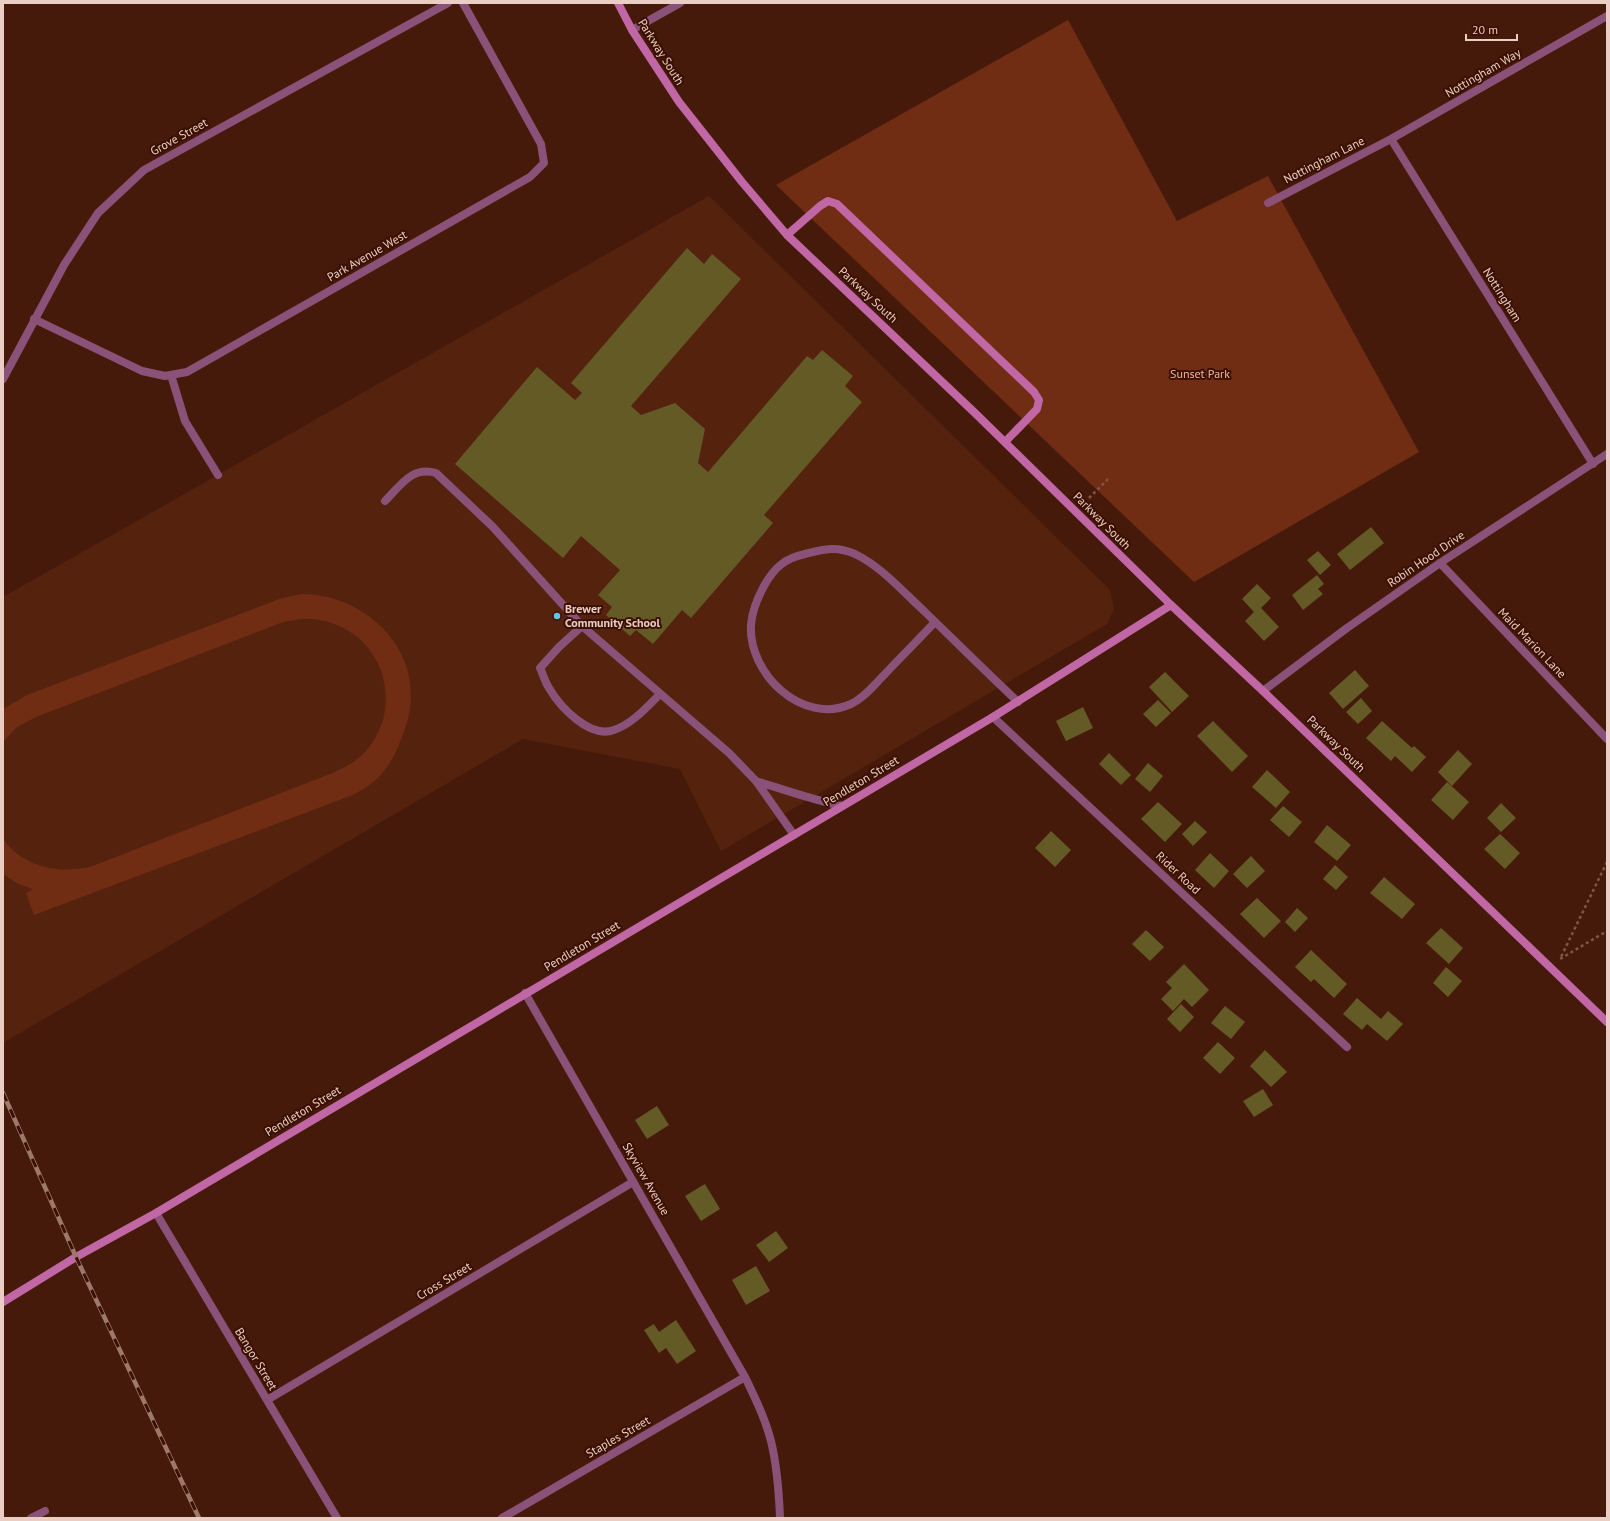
<svg xmlns="http://www.w3.org/2000/svg" width="1610" height="1521" viewBox="0 0 1610 1521" font-family="'PT Sans',sans-serif">
<rect width="100%" height="100%" fill="#461a0a"/>
<!-- built -->
<path fill="#55220e" d="M709,196L1110,590L1114,609L1107,624L721,851L680,769L523,739L3,1043V597Z"/>
<!-- green -->
<path fill="#702d14" d="M1068,20L1177,221L1268,176L1419,452L1194,582L776,185Z
M302,594C357,594 411,637 411,695C411,710 407,725 401,739C392,766 376,785 350,796L34,915L26,893L33,889L18,884L3,874V839C23,867 58,874 90,867L335,772C342,768 350,765 356,760C369,751 378,735 383,720C395,673 367,628 319,620C307,617 295,620 283,622L36,717L17,727L3,742V709L27,695L282,598Z"/>
<!-- building -->
<path fill="#635a26" d="M687,248L704,264L712,254L741,279L631,406L641,415L675,403L705,429L698,463L708,472L807,356L813,360L822,350L853,376L845,386L862,402L764,515L773,523L691,618L682,610L653,644L636,630L630,636L606,615L612,607L598,595L620,570L581,536L563,558L455,464L537,367L575,400L582,393L571,383Z
M1371,527L1384,543L1350,570L1337,554Z
M1318,551L1331,565L1320,575L1307,560Z
M1317,575L1324,584L1318,589L1323,594L1303,610L1292,595Z
M1257,584L1271,598L1261,608L1279,627L1264,641L1245,621L1254,612L1242,599Z
M1355,670L1369,686L1343,709L1329,693Z
M1165,672L1189,696L1172,712L1149,687Z
M1361,698L1372,711L1358,724L1346,712Z
M1158,700L1171,713L1156,727L1143,714Z
M1083,707L1093,728L1066,741L1056,721Z
M1213,721L1248,756L1232,772L1197,736Z
M1382,721L1412,748L1414,746L1426,757L1412,772L1395,756L1391,761L1366,738Z
M1458,750L1472,764L1452,786L1438,772Z
M1109,753L1131,775L1121,785L1099,764Z
M1148,763L1163,776L1150,792L1135,779Z
M1267,770L1290,792L1276,808L1252,787Z
M1447,782L1469,802L1453,820L1431,800Z
M1158,802L1182,824L1165,842L1141,819Z
M1501,803L1516,818L1501,832L1487,818Z
M1283,806L1302,822L1289,837L1270,820Z
M1195,821L1207,832L1193,846L1182,834Z
M1327,825L1351,845L1337,861L1314,842Z
M1051,831L1071,850L1055,867L1035,848Z
M1500,834L1520,853L1505,869L1484,849Z
M1210,853L1229,871L1214,888L1195,870Z
M1251,856L1265,871L1247,888L1233,874Z
M1335,865L1348,877L1336,890L1323,879Z
M1384,877L1415,904L1402,919L1370,893Z
M1257,898L1281,921L1264,938L1240,914Z
M1297,908L1308,918L1295,932L1285,922Z
M1441,928L1463,948L1449,964L1426,943Z
M1146,930L1164,947L1150,961L1132,944Z
M1311,950L1347,984L1334,998L1314,979L1311,982L1295,967Z
M1184,964L1209,990L1192,1007L1184,999L1173,1011L1161,999L1172,988L1166,982Z
M1446,967L1462,981L1448,997L1433,983Z
M1357,998L1381,1019L1388,1011L1403,1024L1387,1041L1367,1024L1362,1030L1343,1014Z
M1181,1004L1194,1017L1180,1032L1167,1019Z
M1225,1006L1245,1022L1231,1039L1211,1023Z
M1218,1042L1235,1058L1220,1074L1203,1058Z
M1265,1050L1287,1072L1271,1087L1250,1066Z
M1263,1089L1273,1105L1254,1117L1243,1101Z
M657,1106L669,1125L647,1139L635,1120Z
M705,1184L720,1209L701,1221L685,1196Z
M776,1231L788,1248L769,1262L756,1245Z
M756,1266L770,1291L746,1305L732,1280Z
M676,1320L696,1351L677,1364L666,1348L659,1353L644,1330L654,1324L659,1332Z"/>
<g fill="none" stroke-linecap="round" stroke-linejoin="round">
<!-- path -->
<path stroke="#7e5749" stroke-width="2.5" stroke-dasharray="3 3" stroke-linecap="butt" d="M1089,498L1108,479
M1607,862L1560,959L1607,931"/>
<!-- lane -->
<path stroke="#8b5279" stroke-width="8" d="M171,375L185,421L218,475
M385,501C401,485 412,466 436,473L493,527L582,626L729,753L756,781L794,835
M935,622C918,640 901,657 884,675C874,685 864,698 851,704C802,726 748,673 751,625C752,611 758,597 764,586C774,568 785,558 805,554C825,549 836,546 855,554C882,567 902,591 924,611C955,641 986,672 1018,702
M582,626L559,647L540,668C543,674 545,682 549,688C560,707 590,739 614,730C632,724 647,707 660,694
M756,781C785,790 813,800 842,806"/>
<!-- street -->
<path stroke="#8b5279" stroke-width="8" d="M632,30L680,3
M1391,139L1593,464
M1268,203L1391,139L1607,16
M34,319L142,371L165,376L187,372L530,177L544,163L541,144L463,3
M3,379L64,265L98,213L144,170L448,3
M1440,563L1607,739
M1263,691L1347,628L1440,563L1607,454
M993,717L1347,1047
M525,993L745,1377C755,1398 765,1418 771,1441C777,1466 779,1492 780,1518
M156,1213L337,1518
M267,1400L633,1182
M31,1518L45,1511
M502,1518L745,1377"/>
<!-- secondary -->
<path stroke="#c167a5" stroke-width="8" d="M618,3L632,30L679,102L742,182L787,235L975,413L1171,605L1263,691L1607,1022
M787,235L820,206L828,201L837,204L1034,392L1039,400L1037,409L1005,442
M3,1302L76,1257L156,1213L993,717L1171,605"/>
<!-- rail casing -->
<g stroke="#9d796c" stroke-width="4.5">
<path id="rail" d="M3,1093L76,1257L199,1518"/>
</g>
<!-- rail -->
<use href="#rail" stroke="#3b1002" stroke-width="3" stroke-dasharray="9" stroke-linecap="butt"/>
</g>
<!-- markers -->
<circle fill="#5cc7e7" stroke="#3b1002" stroke-width="1.5" cx="557" cy="616" r="4"/>
<g text-anchor="middle" stroke-width="4" stroke-linejoin="round" paint-order="stroke">
<!-- street labels -->
<g font-size="12" fill="#eacdc3" stroke="#3b1002">
<text transform="translate(661 52) rotate(58)" y="4">Parkway South</text>
<text transform="translate(1483 73) rotate(-30)" y="4">Nottingham Way</text>
<text transform="translate(179 137) rotate(-29)" y="4">Grove Street</text>
<text transform="translate(1324 160) rotate(-27)" y="4">Nottingham Lane</text>
<text transform="translate(367 256) rotate(-30)" y="4">Park Avenue West</text>
<text transform="translate(868 295) rotate(43)" y="4">Parkway South</text>
<text transform="translate(1502 295) rotate(58)" y="4">Nottingham</text>
<text transform="translate(1102 521) rotate(45)" y="4">Parkway South</text>
<text transform="translate(1426 559) rotate(-34)" y="4">Robin Hood Drive</text>
<text transform="translate(1532 643) rotate(46)" y="4">Maid Marion Lane</text>
<text transform="translate(1336 744) rotate(44)" y="4">Parkway South</text>
<text transform="translate(861 781) rotate(-31)" y="4">Pendleton Street</text>
<text transform="translate(1178 873) rotate(43)" y="4">Rider Road</text>
<text transform="translate(582 946) rotate(-31)" y="4">Pendleton Street</text>
<text transform="translate(303 1111) rotate(-31)" y="4">Pendleton Street</text>
<text transform="translate(646 1179) rotate(60)" y="4">Skyview Avenue</text>
<text transform="translate(444 1281) rotate(-31)" y="4">Cross Street</text>
<text transform="translate(256 1359) rotate(59)" y="4">Bangor Street</text>
<text transform="translate(618 1437) rotate(-30)" y="4">Staples Street</text>
</g>
<!-- park labels -->
<g font-size="12" fill="#edb6a3" stroke="#3b1002">
<text x="1200" y="378">Sunset Park</text>
</g>
<!-- poi labels -->
<g font-size="12" font-weight="bold" fill="#eacdc3" stroke="#3b1002" text-anchor="start">
<text x="565" y="613">Brewer<tspan x="565" dy="14">Community School</tspan></text>
</g>
</g>
<!-- border -->
<rect width="1610" height="1521" fill="none" stroke="#eacdc3" stroke-width="8"/>
<!-- scale -->
<path d="M1466 34v6h51v-6" fill="none" stroke="#eacdc3" stroke-width="2"/>
<text x="1472" y="34" font-size="12" fill="#eacdc3" stroke="#3b1002" stroke-width="3" paint-order="stroke">20 m</text>
</svg>
